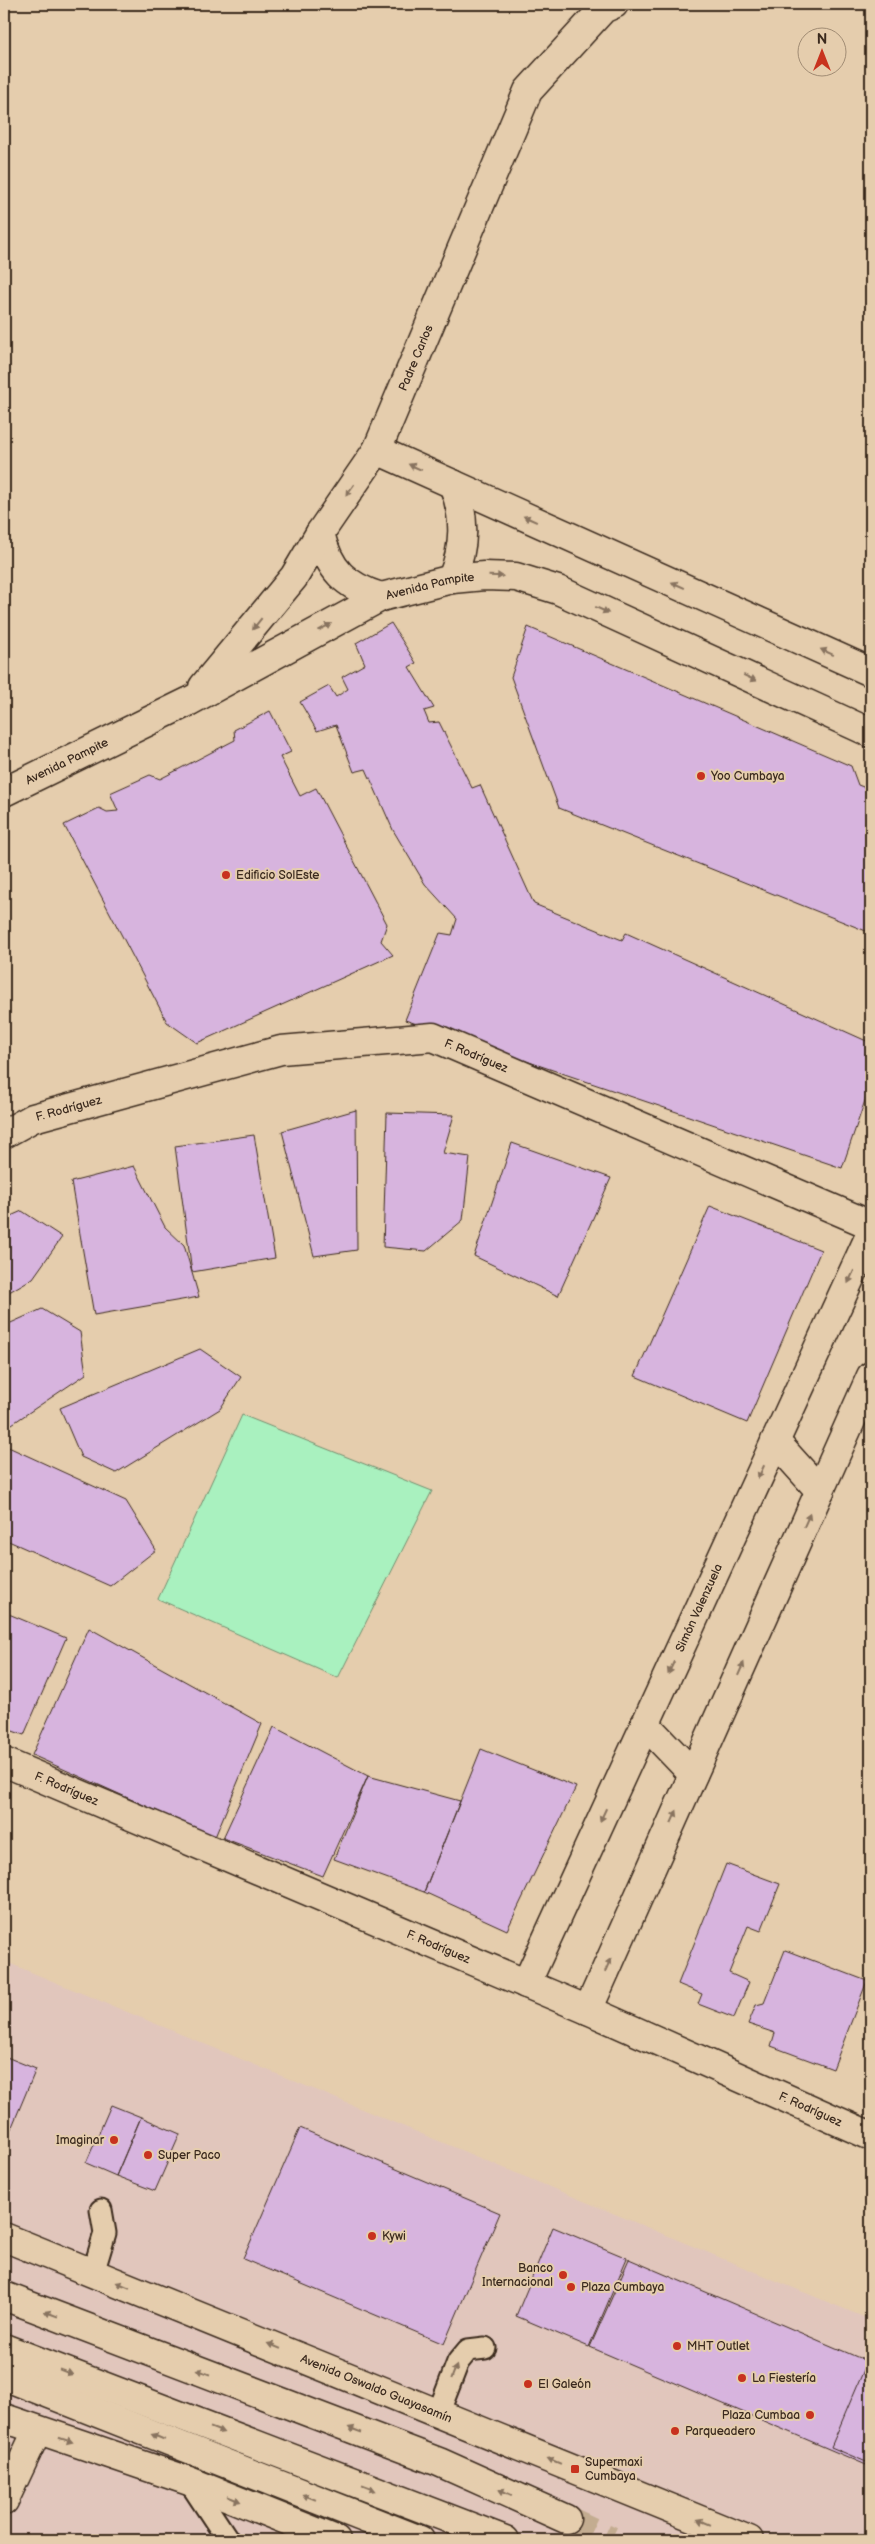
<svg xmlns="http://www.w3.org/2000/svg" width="875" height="2544" viewBox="0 0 875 2544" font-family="'Balsamiq Sans',sans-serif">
<rect width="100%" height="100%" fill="#e5cdad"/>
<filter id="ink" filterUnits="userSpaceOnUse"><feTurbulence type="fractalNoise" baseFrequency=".02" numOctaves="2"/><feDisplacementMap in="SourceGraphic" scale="10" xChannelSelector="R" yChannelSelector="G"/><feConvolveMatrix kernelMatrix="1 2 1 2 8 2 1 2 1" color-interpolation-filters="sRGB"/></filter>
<g filter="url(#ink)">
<!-- built -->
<path fill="#e1c6bc" d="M4,1961L871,2320V2540H4Z"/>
<!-- garden -->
<path fill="#a9f1bf" stroke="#728e6e" d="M242,1415L432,1491L338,1678L158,1599Z"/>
<!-- building -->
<path fill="#d7b4de" stroke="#3b2a1e" d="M391,623L416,663L409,667L434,708L424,711L429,723L439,722L472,788L480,785L534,904L622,940L626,933L871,1043V1083L842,1168L405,1020L440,933L452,935L457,919L425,884L393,830L366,769L354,772L336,725L317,731L300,702L329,686L336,697L348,689L342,677L365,664L356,643Z
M528,627L851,766L858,785L871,790V933L559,808L511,677Z
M270,711L291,752L280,757L300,796L316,788L387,924L381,941L393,955L197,1043L167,1022L64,825L99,808L107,812L118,811L110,793L150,775L160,779L235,740L234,730Z
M356,1110L357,1250L314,1256L282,1131Z
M387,1113L454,1115L443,1153L470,1157L463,1220L426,1251L383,1247Z
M254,1135L275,1258L192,1272L175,1146Z
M512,1143L611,1178L558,1296L474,1256Z
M134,1166L165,1227L184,1245L199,1297L94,1315L71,1182Z
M710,1206L821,1250L747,1423L635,1376Z
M22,1211L62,1237L33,1278L4,1295V1219Z
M42,1309L80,1332L86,1374L9,1426L4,1418V1326Z
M200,1349L241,1377L220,1409L116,1473L81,1457L60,1408Z
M4,1445L126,1501L156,1550L110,1586L4,1539Z
M4,1612L66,1638L24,1735L4,1728Z
M89,1628L262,1724L215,1837L32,1755Z
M274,1727L368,1776L323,1876L223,1838Z
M481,1749L576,1787L507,1930L424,1892Z
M368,1776L460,1801L424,1892L334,1859Z
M726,1864L780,1884L761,1931L748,1926L729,1973L749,1982L734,2018L698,2004L702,1994L678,1984Z
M785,1950L867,1981L833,2069L771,2046L775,2033L748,2024L756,2005L764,2003Z
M4,2056L36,2069L11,2129L4,2126Z
M111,2105L141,2117L116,2176L86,2163Z
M141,2117L180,2134L155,2191L116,2176Z
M300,2128L500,2213L444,2344L243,2259Z
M553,2227L627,2258L589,2347L516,2316Z
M629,2259L871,2363V2467L590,2347Z
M869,2358L871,2359V2464L831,2447Z"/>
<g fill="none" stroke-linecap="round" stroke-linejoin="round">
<!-- primary-tunnel -->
<path stroke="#c3ac90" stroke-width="28" stroke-dasharray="28 14" stroke-linecap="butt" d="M566,2519L611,2540"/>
<!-- service casing -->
<g stroke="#3b2a1e" stroke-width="25">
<path id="service" d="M93,2273L105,2233L101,2210
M438,2414L458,2362L468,2350L485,2348
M189,2481L228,2540"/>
</g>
<!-- minor casing -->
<g stroke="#3b2a1e" stroke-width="31">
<g id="minor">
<path id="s1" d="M377,450L528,91L603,9L614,4"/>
<path id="s2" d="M4,1134L33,1118L281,1050L433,1037L871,1225"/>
<path d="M775,1441L820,1491"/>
<path d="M645,1724L693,1774"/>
<path id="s3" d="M4,1762L588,2010L871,2136"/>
<path id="s4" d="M526,1984L871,1233"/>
<path d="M588,2010L871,1376"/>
<path d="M4,2501L37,2431"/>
</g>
</g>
<!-- tertiary casing -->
<g stroke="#3b2a1e" stroke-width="31">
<g id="tertiary">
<path d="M320,533C329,570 345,586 381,597"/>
<path d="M452,579C465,546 466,517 453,484"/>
<path d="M203,687L294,577L320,533L377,450L871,672"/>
<path id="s5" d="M4,792L190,701L381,597L452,579L484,576L516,577L558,590L871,733"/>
</g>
</g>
<!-- secondary casing -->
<g stroke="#3b2a1e" stroke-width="31">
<g id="secondary">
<path id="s6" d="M4,2237L749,2540"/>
<path d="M4,2376L420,2540"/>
<path d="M4,2418L189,2481L336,2540"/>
</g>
</g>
<!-- primary casing -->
<g stroke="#3b2a1e" stroke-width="31">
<path id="primary" d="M4,2296L439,2462L566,2519
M4,2348L505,2540"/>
</g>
<!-- service -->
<use href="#service" stroke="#e5cdad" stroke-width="21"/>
<!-- minor -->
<use href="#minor" stroke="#e5cdad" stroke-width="28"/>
<!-- tertiary -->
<use href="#tertiary" stroke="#e5cdad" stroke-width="28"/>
<!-- secondary -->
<use href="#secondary" stroke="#e5cdad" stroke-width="28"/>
<!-- primary -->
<use href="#primary" stroke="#e5cdad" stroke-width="28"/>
</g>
<!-- one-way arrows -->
<defs><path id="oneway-solid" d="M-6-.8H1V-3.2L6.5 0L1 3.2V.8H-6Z" transform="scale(1.25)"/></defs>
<g fill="#88735e">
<use href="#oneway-solid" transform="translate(415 467) rotate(-156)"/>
<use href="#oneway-solid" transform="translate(350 490) rotate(125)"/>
<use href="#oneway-solid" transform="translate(530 519) rotate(-156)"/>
<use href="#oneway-solid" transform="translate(496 576) rotate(2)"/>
<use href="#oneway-solid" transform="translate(678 585) rotate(-156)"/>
<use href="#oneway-solid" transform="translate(602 610) rotate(25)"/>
<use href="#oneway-solid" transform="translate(257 624) rotate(128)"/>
<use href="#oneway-solid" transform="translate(325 627) rotate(-29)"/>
<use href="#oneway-solid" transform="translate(827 652) rotate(-156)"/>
<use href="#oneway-solid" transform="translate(750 678) rotate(25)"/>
<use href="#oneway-solid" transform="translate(851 1277) rotate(115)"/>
<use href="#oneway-solid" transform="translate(761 1472) rotate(115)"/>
<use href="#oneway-solid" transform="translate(807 1520) rotate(-66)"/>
<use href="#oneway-solid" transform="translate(671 1668) rotate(115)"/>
<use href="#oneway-solid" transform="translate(741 1669) rotate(-66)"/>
<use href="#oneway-solid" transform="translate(603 1815) rotate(115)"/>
<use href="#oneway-solid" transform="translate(674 1817) rotate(-66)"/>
<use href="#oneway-solid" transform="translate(608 1965) rotate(-66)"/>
<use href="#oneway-solid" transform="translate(123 2285) rotate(-158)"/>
<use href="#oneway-solid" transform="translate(51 2314) rotate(-159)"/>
<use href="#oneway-solid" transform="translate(274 2346) rotate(-158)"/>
<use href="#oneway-solid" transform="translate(66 2372) rotate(21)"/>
<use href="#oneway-solid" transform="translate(203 2372) rotate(-159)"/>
<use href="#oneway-solid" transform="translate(454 2372) rotate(-69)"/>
<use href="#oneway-solid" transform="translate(217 2430) rotate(21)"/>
<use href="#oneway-solid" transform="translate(355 2430) rotate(-159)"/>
<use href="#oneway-solid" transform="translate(158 2437) rotate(-158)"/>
<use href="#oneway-solid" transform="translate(66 2440) rotate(18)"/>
<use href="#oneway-solid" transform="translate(554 2461) rotate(-158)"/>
<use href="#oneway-solid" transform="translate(369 2488) rotate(21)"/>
<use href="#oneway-solid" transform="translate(505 2492) rotate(-156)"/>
<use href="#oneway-solid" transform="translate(309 2497) rotate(-158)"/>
<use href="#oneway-solid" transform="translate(234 2499) rotate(22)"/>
<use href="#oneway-solid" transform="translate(704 2522) rotate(-158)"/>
</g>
</g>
<!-- markers -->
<g fill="#c8321e" stroke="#e5cdad" stroke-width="2">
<circle cx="701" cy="776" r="5"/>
<circle cx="226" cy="875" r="5"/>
<circle cx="114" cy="2140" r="5"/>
<circle cx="148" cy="2155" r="5"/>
<circle cx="372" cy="2236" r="5"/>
<circle cx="563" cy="2275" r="5"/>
<circle cx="571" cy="2287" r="5"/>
<circle cx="677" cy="2346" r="5"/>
<circle cx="742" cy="2378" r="5"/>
<circle cx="528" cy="2384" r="5"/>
<circle cx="810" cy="2415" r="5"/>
<circle cx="675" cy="2431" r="5"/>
<rect x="570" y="2464" width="10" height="10" rx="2.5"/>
</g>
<g text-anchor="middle" stroke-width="4" stroke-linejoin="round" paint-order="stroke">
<!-- street labels -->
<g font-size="12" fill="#3b2a1e" stroke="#e5cdad">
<text dy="4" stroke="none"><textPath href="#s1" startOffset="100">Padre Carlos</textPath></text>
<text dy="4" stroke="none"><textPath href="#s5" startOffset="475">Avenida Pampite</textPath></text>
<text dy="4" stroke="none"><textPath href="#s5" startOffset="70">Avenida Pampite</textPath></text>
<text dy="4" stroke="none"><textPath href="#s2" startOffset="490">F. Rodríguez</textPath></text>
<text dy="4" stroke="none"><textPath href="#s2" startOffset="70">F. Rodríguez</textPath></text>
<text dy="4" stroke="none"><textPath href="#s4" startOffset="414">Simón Valenzuela</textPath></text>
<text dy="4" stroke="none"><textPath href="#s3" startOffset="68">F. Rodríguez</textPath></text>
<text dy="4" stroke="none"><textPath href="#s3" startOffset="472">F. Rodríguez</textPath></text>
<text dy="4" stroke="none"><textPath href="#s3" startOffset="878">F. Rodríguez</textPath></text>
<text dy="4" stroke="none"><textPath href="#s6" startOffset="402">Avenida Oswaldo Guayasamín</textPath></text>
</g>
<!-- poi labels -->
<g font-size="12" fill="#3b2a1e" stroke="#e5cdad" text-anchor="start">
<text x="711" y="780">Yoo Cumbaya</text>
<text x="236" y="879">Edificio SolEste</text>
<text x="104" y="2144" text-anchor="end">Imaginar</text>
<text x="158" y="2159">Super Paco</text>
<text x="382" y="2240">Kywi</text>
<text x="553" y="2272" text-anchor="end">Banco<tspan x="553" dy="14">Internacional</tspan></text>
<text x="581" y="2291">Plaza Cumbaya</text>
<text x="687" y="2350">MHT Outlet</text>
<text x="752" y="2382">La Fiestería</text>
<text x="538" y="2388">El Galeón</text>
<text x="800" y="2419" text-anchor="end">Plaza Cumbaa</text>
<text x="685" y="2435">Parqueadero</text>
<text x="585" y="2466">Supermaxi<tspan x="585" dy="14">Cumbaya</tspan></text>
</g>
</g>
<!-- margin -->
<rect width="875" height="2544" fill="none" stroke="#e5cdad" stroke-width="20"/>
<rect x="10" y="10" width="855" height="2524" fill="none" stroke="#3b2a1e" stroke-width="2" filter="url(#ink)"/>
<!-- north arrow -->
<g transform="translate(822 52)"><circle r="24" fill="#e5cdad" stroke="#a18c74"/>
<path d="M0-4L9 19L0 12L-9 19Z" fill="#c8321e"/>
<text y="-8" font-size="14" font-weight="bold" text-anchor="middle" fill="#3b2a1e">N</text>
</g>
</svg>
